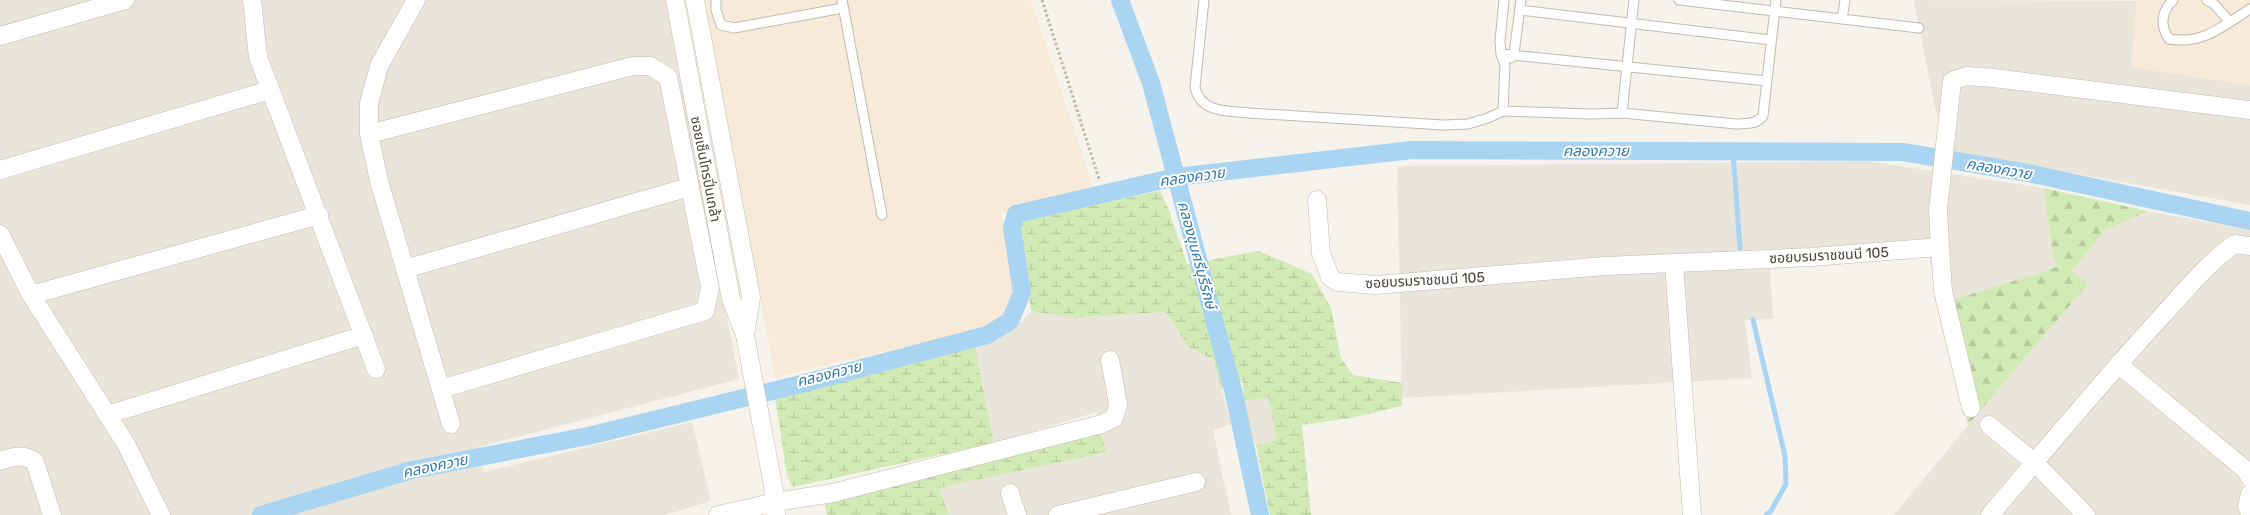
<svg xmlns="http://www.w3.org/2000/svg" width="2250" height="515" viewBox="0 0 2250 515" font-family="Rubik,'Noto Sans Thai',sans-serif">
<defs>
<pattern id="forest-firs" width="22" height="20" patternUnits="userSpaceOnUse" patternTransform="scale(1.25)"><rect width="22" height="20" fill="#d2eab5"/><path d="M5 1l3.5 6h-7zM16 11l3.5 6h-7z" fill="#b6ca9c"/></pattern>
<pattern id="wetland-marsh" width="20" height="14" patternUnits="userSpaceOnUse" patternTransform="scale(1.25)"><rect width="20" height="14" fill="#d2eab5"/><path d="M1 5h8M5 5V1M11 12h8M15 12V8" fill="none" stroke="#b6ca9c"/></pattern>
</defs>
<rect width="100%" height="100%" fill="#f6f3ec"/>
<!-- residential -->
<path fill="#eae5da" d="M0,0H666L739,379L475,448L484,472L692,422L711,501L665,515H0Z
M1914,0L2137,1L2131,67L2250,85V205L1955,152L1935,109Z
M1868,161L2044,188L2052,251L2057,267L1940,304L1929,257L1770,269L1773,319L1745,320L1752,378L1402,398L1397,166Z
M2148,211L2250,230V515H1894L1968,425L2088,284L2071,271L2104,231Z
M1031,311L1075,318L1166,312L1187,346L1214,360L1231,424L1213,430L1231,515H949L939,488L1107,452L1097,412L994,443L975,346L1022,321Z
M1269,398L1276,440L1256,445L1247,427L1244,400Z"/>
<!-- commercial -->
<path fill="#f7ead8" d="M703,0H1031L1095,194L1001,212L1017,295L1008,315L991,327L775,377Z
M2139,0H2250V85L2131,67L2137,1Z"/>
<!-- forest -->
<path fill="url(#forest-firs)" d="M2044,188L2148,211L2104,231L2072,271L2088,284L1968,425L1940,304L2057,267L2052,251Z"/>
<!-- wetland -->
<path fill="url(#wetland-marsh)" d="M1160,191L1168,208L1187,264L1259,251L1312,274L1331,308L1341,358L1353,375L1402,383V406L1351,418L1302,425L1311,515H1270L1256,445L1276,440L1269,398L1244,400L1243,381L1221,388L1214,360L1187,346L1166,312L1075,318L1031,311L1019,233L1025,218Z
M975,346L994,443L793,487L787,476L775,396Z
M1101,433L1107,452L939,488L949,515H827L824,501Z"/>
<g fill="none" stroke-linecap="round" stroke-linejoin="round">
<!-- stream -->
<path stroke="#a9d4f2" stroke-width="5" d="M1733,151L1740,248
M1753,320L1785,456L1786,484L1771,511L1766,515"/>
<!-- canal -->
<path stroke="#a9d4f2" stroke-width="18" d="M1120,0L1151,83L1234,394L1260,515
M261,515L412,470L588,436L805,383L987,335L1010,321L1022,293L1012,228L1016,214L1176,177L1412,150L1903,152L2028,173L2250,221"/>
<!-- service casing -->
<g stroke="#c2bbae" stroke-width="11">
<path id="service" d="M716,0V10L721,25L734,28L843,8
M842,0L882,215
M1204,0L1195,87C1200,113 1228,111 1249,113L1443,125L1468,124L1488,118L1503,111L1591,114L1622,113L1634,0
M1679,0L1919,28
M2173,0C2161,12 2160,26 2169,39C2203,45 2223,26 2250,9
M2207,0L2214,4L2230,22
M1520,10L1771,40
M1842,19L1845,0
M1501,54L1767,81
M1511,58L1514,54L1521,0
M1503,111L1505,65L1501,54L1500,41L1504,0
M1622,113L1736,124C1746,123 1756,125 1763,116L1776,0"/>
</g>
<!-- minor casing -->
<g stroke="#c2bbae" stroke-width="19">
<path id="minor" d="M252,0L258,57L376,369
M416,0L379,66L369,103V134L379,181L451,424
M675,0L731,299L745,335L776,502V515
M695,0L751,297L745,335
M0,36L125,0
M369,134L633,66H650L668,77L710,288L705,311L441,389
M0,170L270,90
M1317,200L1321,253L1330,277L1337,282L1376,285L1605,266L1812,257L1940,247L1938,209L1952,81L1967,76L1994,78L2250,110
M0,234L31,295L126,444L161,515
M1940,247L1943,291L1971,408
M1674,263L1692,515
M405,269L689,187
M31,295L319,215
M2118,364L2246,470L2250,478
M107,415L364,335
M1989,425L2035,463L2086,515
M0,461C13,457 23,453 35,462L52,515
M1010,493L1017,515
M2250,494L2247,506L2250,513
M718,515L776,502L833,493L1102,424L1114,418L1118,404L1110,360
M1058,515L1196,482
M1990,515C2047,448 2103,380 2162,316C2185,291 2207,263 2235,244L2250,246"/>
</g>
<!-- path -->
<path stroke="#c4b79f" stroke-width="3" stroke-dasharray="2.5 2.5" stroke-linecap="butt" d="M1042,0L1099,179"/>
<!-- service -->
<use href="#service" stroke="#fff" stroke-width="9"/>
<!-- minor -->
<use href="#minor" stroke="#fff" stroke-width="18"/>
</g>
<g text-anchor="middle" stroke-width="4" stroke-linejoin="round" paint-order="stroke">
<!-- street labels -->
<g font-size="14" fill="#4b4439" stroke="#fff">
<text transform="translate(706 169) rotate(79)" y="5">ซอยเซ็นโทรปิ่นเกล้า</text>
<text transform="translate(1829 255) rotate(-3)" y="5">ซอยบรมราชชนนี 105</text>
<text transform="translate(1425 280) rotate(-3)" y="5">ซอยบรมราชชนนี 105</text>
</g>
<!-- water labels -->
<g font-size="15" font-style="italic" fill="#2e7ab2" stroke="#fff">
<text x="1596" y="156">คลองควาย</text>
<text transform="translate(1999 169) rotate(10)" y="5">คลองควาย</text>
<text transform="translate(1192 177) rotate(-8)" y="5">คลองควาย</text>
<text transform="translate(1197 255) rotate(75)" y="5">คลองขุนศรีบุรีรักษ์</text>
<text transform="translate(829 374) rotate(-14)" y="5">คลองควาย</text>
<text transform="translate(435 466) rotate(-12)" y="5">คลองควาย</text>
</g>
</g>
</svg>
